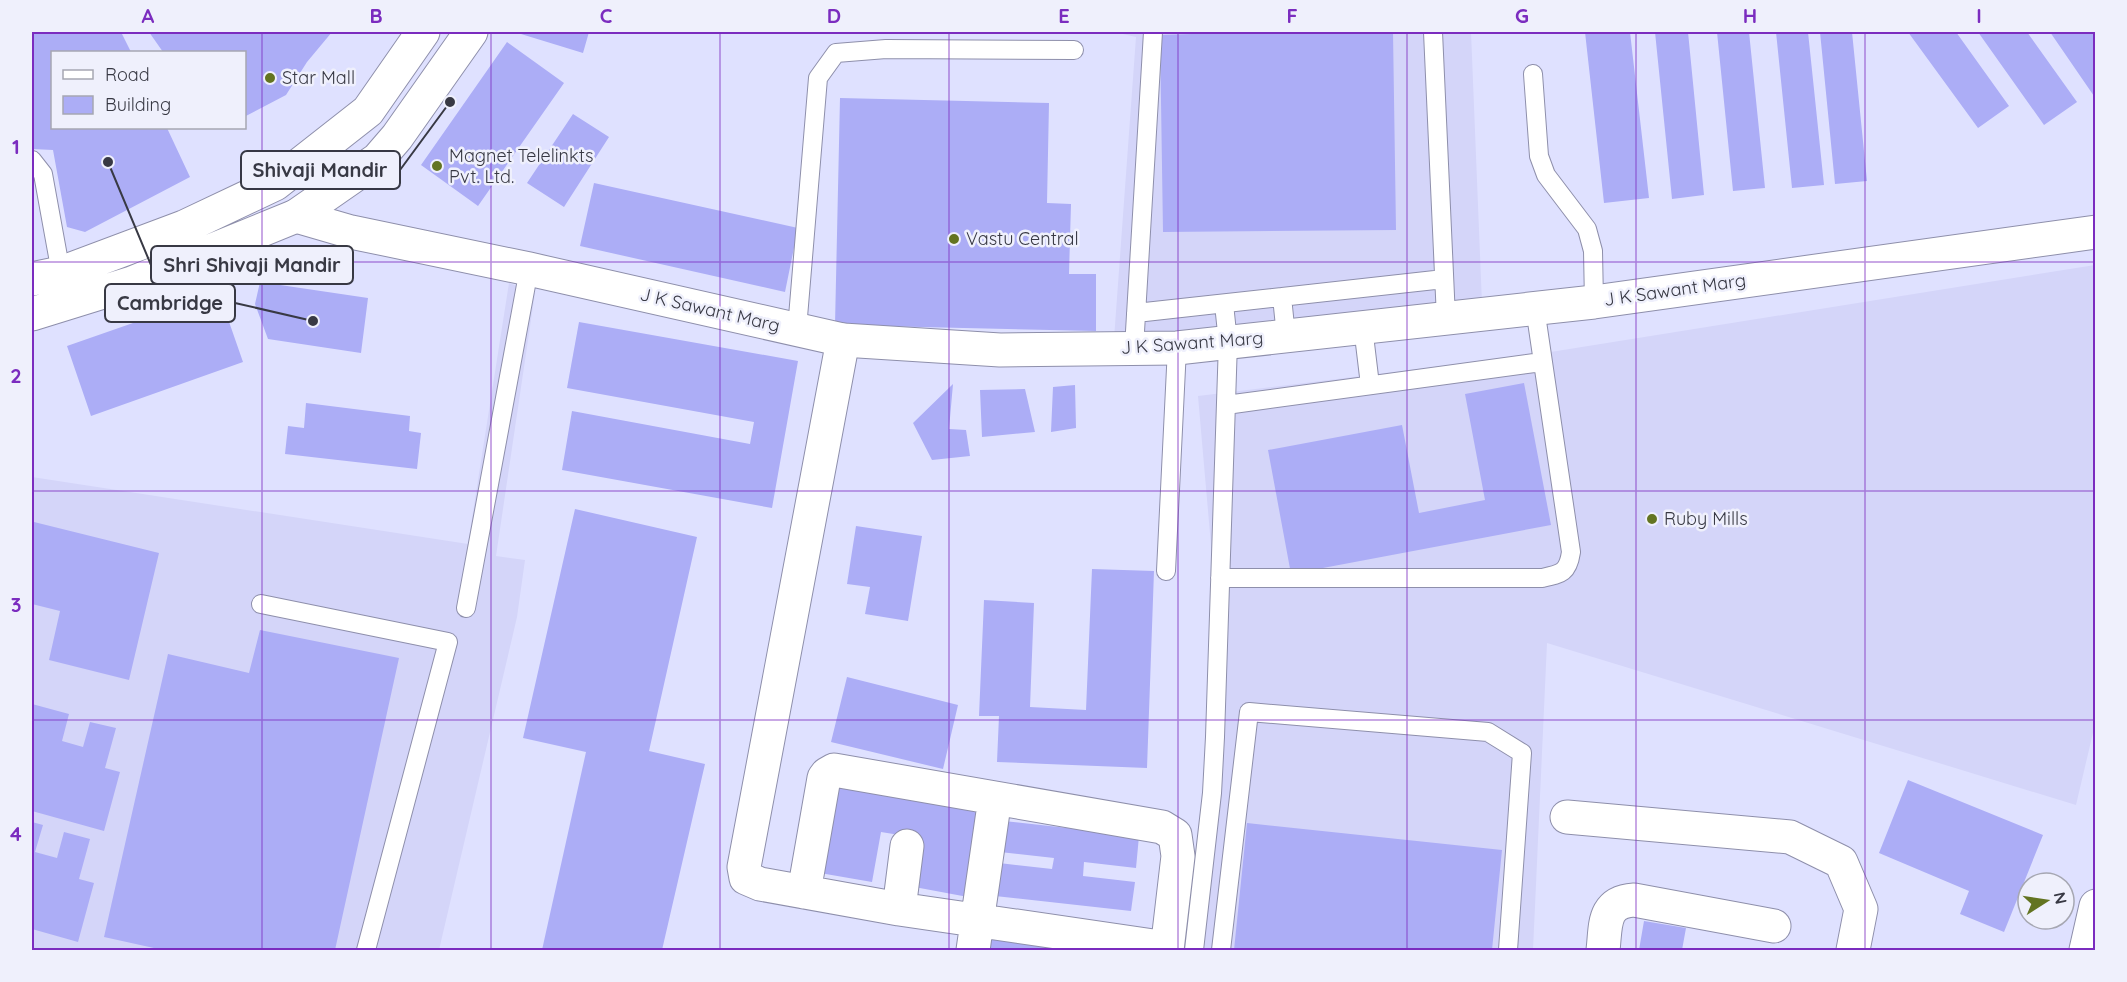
<svg xmlns="http://www.w3.org/2000/svg" width="2127" height="982" viewBox="0 0 2127 982" font-family="Quicksand,sans-serif">
<rect width="100%" height="100%" fill="#dfe1ff"/>
<!-- built -->
<path fill="#d4d5f9" d="M1114,32H1471L1482,304L1114,339L1136,37Z
M2095,265L2096,720L2076,805L1547,643L1533,950H1194L1226,717L1198,396L1532,355Z
M509,283L535,293L496,556L525,560L517,617L439,950H32V477L468,544Z"/>
<!-- building -->
<path fill="#acadf6" d="M32,32H121L131,52H52V128H167L190,177L85,232L67,227L53,150L32,149Z
M149,32H332L307,62L286,95L244,117V52H163Z
M522,32H589L583,53L521,34Z
M1191,32H1393L1396,230L1163,232L1160,35L1191,34Z
M1585,32H1630L1649,198L1604,203Z
M1655,32H1688L1704,195L1672,199Z
M1717,32H1749L1765,188L1733,191Z
M1776,32H1808L1824,185L1792,188Z
M1820,32H1852L1867,181L1835,184Z
M1908,32H1956L2009,106L1978,128Z
M1978,32H2027L2077,102L2044,125Z
M2050,32H2096V99Z
M507,42L564,83L478,206L421,165Z
M840,98L1049,103L1047,203L1071,204L1069,274H1096V331L835,325Z
M573,114L609,137L564,207L527,183Z
M594,183L798,228L785,292L580,246Z
M260,282L368,298L361,353L268,339L255,304Z
M219,293L243,362L91,416L67,346Z
M579,322L798,361L772,508L562,470L572,411L750,444L754,422L567,388Z
M1524,383L1551,525L1291,574L1268,450L1402,425L1419,513L1485,500L1465,394Z
M953,384L949,429L966,430L970,456L932,460L913,423Z
M1075,385L1076,428L1051,432L1053,387Z
M1025,389L1035,432L982,437L980,390Z
M306,403L410,416L409,431L421,433L417,469L285,454L288,426L304,428Z
M575,509L697,537L649,751L705,764L662,950H542L586,752L523,738Z
M34,522L159,553L129,680L49,660L60,611L32,604V532Z
M856,526L922,536L908,621L865,614L870,587L847,584Z
M1092,569L1154,571L1147,768L997,762L999,716H979L984,600L1034,603L1030,707L1086,710Z
M260,630L399,658L335,950H163L104,937L168,654L249,673Z
M847,677L958,705L943,769L831,742Z
M32,704L69,714L62,741L83,747L90,722L116,728L105,768L120,772L104,831L32,811Z
M1908,780L2043,835L2004,932L1960,914L1969,891L1879,853Z
M836,782L986,811L968,897L909,886L918,838L881,832L872,882L820,873Z
M1004,821L1139,836L1136,868L1084,862L1083,876L1135,882L1131,911L995,896L999,863L1052,869L1054,858L1000,852Z
M32,822L43,825L35,852L57,858L64,832L90,839L79,879L94,883L78,942L32,929Z
M1247,823L1502,850L1492,950H1234Z
M1644,921L1686,928L1682,950H1639Z
M989,939L1062,949V950H987Z"/>
<g fill="none" stroke-linecap="round" stroke-linejoin="round">
<!-- lane casing -->
<g stroke="#8e8fab" stroke-width="20">
<path id="lane" d="M1433,32L1446,318
M1533,74L1539,156L1546,175L1587,229L1593,251L1594,302
M32,160L43,174L61,273
M1282,297L1286,336
M1136,313L1444,279
M1363,327L1370,385
M797,329L818,78L836,53L886,49L1074,50
M1134,348L1153,32
M1226,405L1542,362
M1166,571L1177,348
M1220,578H1542C1561,574 1568,573 1571,552L1535,308
M261,604L448,642L366,950
M466,608L529,269
M1194,950L1212,793L1215,737L1228,342L1224,304
M1221,950L1249,712L1488,732L1522,753L1508,950"/>
</g>
<!-- street casing -->
<g stroke="#8e8fab" stroke-width="35">
<path id="street" d="M843,340L744,867L746,878L760,884L899,909L1167,948
M1567,817L1790,837L1841,862L1861,909L1853,950
M804,892L824,778L827,774L834,770L1162,827L1175,835L1178,856L1167,950
M899,909L907,846
M973,950L995,798
M1603,950C1606,926 1602,902 1634,900L1774,926"/>
</g>
<!-- secondary casing -->
<g stroke="#8e8fab" stroke-width="35">
<path id="secondary" d="M296,216L351,232L529,269L843,340L1000,350L1177,348L1594,302L2096,232
M2086,950L2096,906"/>
</g>
<!-- primary casing -->
<g stroke="#8e8fab" stroke-width="35">
<path id="primary" d="M32,279L61,273L184,227L275,184L368,111L423,32
M32,314L132,283L296,216L378,159L397,137L471,32"/>
</g>
<!-- lane -->
<use href="#lane" stroke="#fff" stroke-width="18"/>
<!-- street -->
<use href="#street" stroke="#fff" stroke-width="33"/>
<!-- secondary -->
<use href="#secondary" stroke="#fff" stroke-width="33"/>
<!-- primary -->
<use href="#primary" stroke="#fff" stroke-width="33"/>
</g>
<!-- grid -->
<path fill="none" stroke="#7b2cbf" stroke-width="1.5" stroke-opacity="0.55" d="M262,32V950M491,32V950M720,32V950M949,32V950M1178,32V950M1407,32V950M1636,32V950M1865,32V950M32,262H2096M32,491H2096M32,720H2096"/>
<!-- markers -->
<g fill="#637421" stroke="#eff0fc" stroke-width="2">
<circle cx="270" cy="78" r="6"/>
<circle cx="437" cy="166" r="6"/>
<circle cx="954" cy="239" r="6"/>
<circle cx="1652" cy="519" r="6"/>
</g>
<g text-anchor="middle" stroke-width="5" stroke-linejoin="round" paint-order="stroke">
<!-- poi labels -->
<g font-size="18" fill="#383944" stroke="#eff0fc" text-anchor="start">
<text x="282" y="84">Star Mall</text>
<text x="449" y="162">Magnet Telelinkts<tspan x="449" dy="21">Pvt. Ltd.</tspan></text>
<text x="966" y="245">Vastu Central</text>
<text x="1664" y="525">Ruby Mills</text>
</g>
<!-- street labels -->
<g font-size="18" fill="#383944" stroke="#eff0fc">
<text transform="translate(1675 290) rotate(-8)" y="6">J K Sawant Marg</text>
<text transform="translate(710 310) rotate(13)" y="6">J K Sawant Marg</text>
<text transform="translate(1192 343) rotate(-4)" y="6">J K Sawant Marg</text>
</g>
</g>
<!-- callouts -->
<path fill="none" stroke="#383944" stroke-width="2" d="M450 102L400 170M108 162L151 265M313 321L235 303"/>
<g fill="#383944" stroke="#eff0fc" stroke-width="2">
<circle cx="450" cy="102" r="6"/>
<circle cx="108" cy="162" r="6"/>
<circle cx="313" cy="321" r="6"/>
</g>
<g fill="#eff0fc" stroke="#383944" stroke-width="2">
<rect x="241" y="151" width="159" height="38" rx="6"/>
<rect x="151" y="246" width="202" height="38" rx="6"/>
<rect x="105" y="284" width="130" height="38" rx="6"/>
</g>
<g font-size="20" text-anchor="middle" font-weight="bold" fill="#383944">
<text x="320" y="177">Shivaji Mandir</text>
<text x="252" y="272">Shri Shivaji Mandir</text>
<text x="170" y="310">Cambridge</text>
</g>
<!-- border -->
<rect width="2127" height="982" fill="none" stroke="#eff0fc" stroke-width="66"/>
<!-- legend -->
<rect x="51" y="51" width="195" height="78" fill="#eff0fc" stroke="#a6a7b2" stroke-width="1.5"/>
<rect x="63" y="70" width="30" height="9" fill="#ffffff" stroke="#a6a7b2" stroke-width="1.5"/>
<text x="105" y="81" font-size="18" fill="#383944">Road</text>
<rect x="63" y="96" width="30" height="18" fill="#acadf6" stroke="#a6a7b2" stroke-width="1.5"/>
<text x="105" y="111" font-size="18" fill="#383944">Building</text>
<!-- north arrow -->
<g transform="translate(2046 901) rotate(78)"><circle r="28" fill="#eff0fc" stroke="#a6a7b2" stroke-width="1.5"/>
<path d="M0-4.5L10 22L0 15L-10 22Z" fill="#637421"/>
<text y="-9" font-size="16" font-weight="bold" text-anchor="middle" fill="#383944">N</text>
</g>
<rect x="33" y="33" width="2061" height="916" fill="none" stroke="#7b2cbf" stroke-width="2"/>
<g font-size="20" text-anchor="middle" font-weight="bold" fill="#7b2cbf">
<text x="148" y="23">A</text>
<text x="376" y="23">B</text>
<text x="606" y="23">C</text>
<text x="834" y="23">D</text>
<text x="1064" y="23">E</text>
<text x="1292" y="23">F</text>
<text x="1522" y="23">G</text>
<text x="1750" y="23">H</text>
<text x="1979" y="23">I</text>
<text x="16" y="154">1</text>
<text x="16" y="383">2</text>
<text x="16" y="612">3</text>
<text x="16" y="841">4</text>
</g>
</svg>
